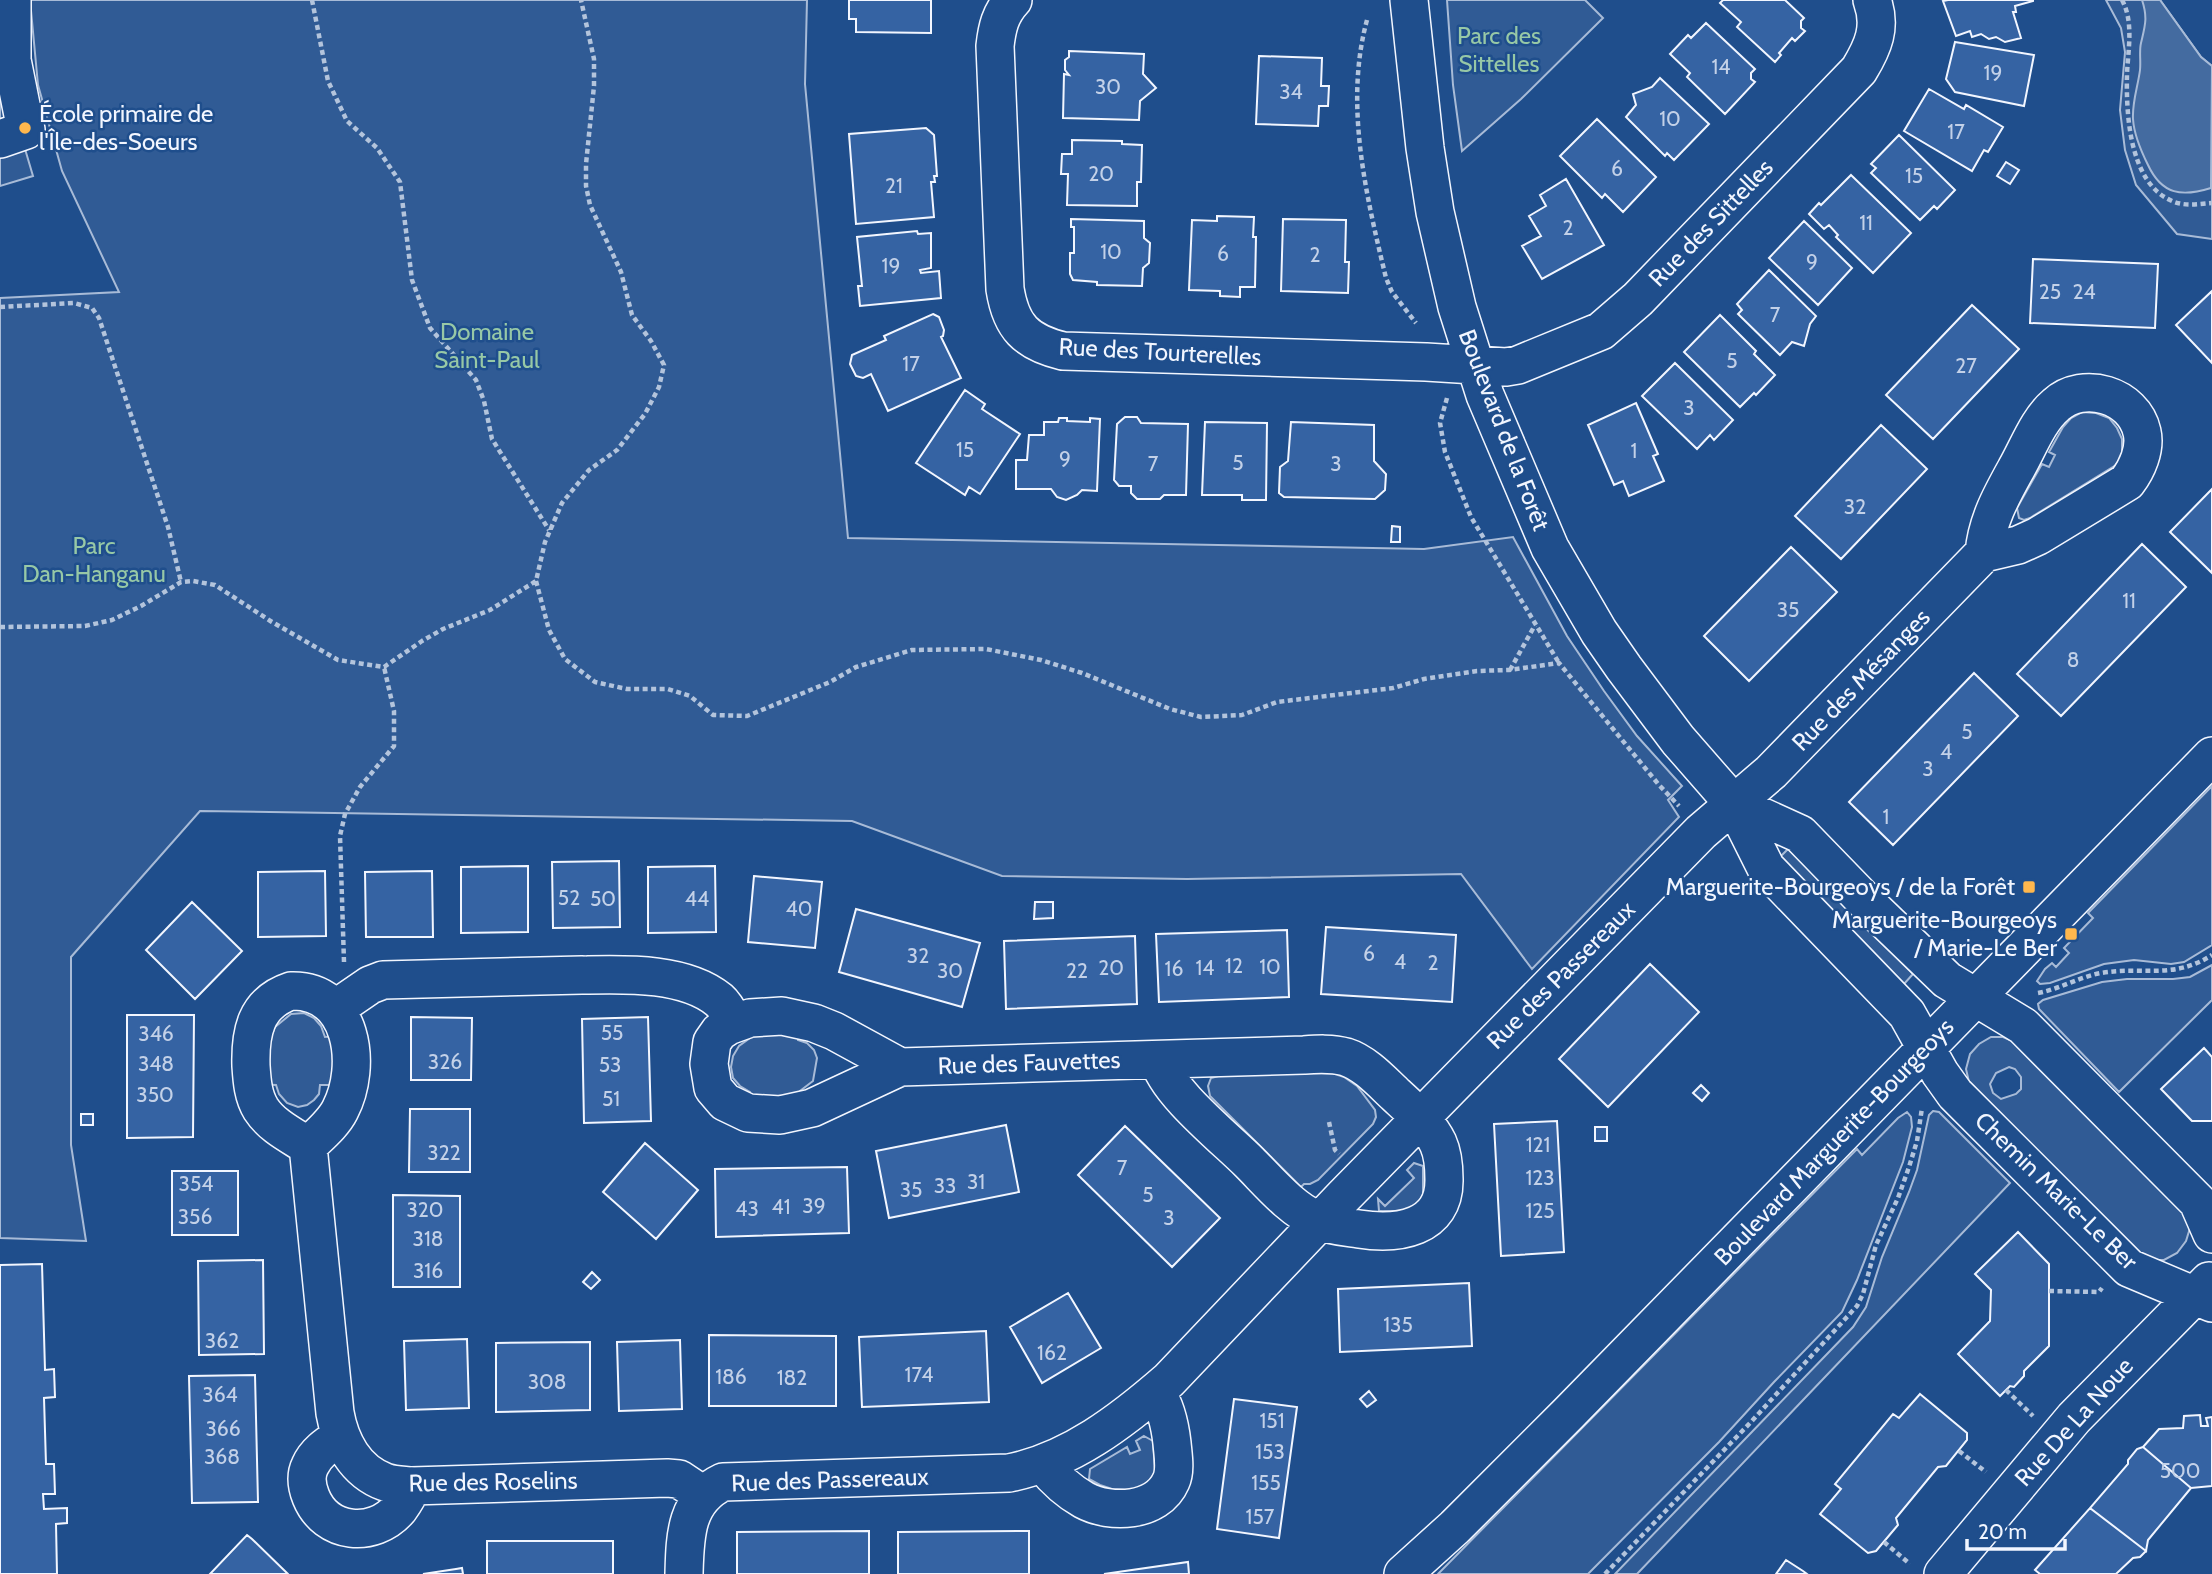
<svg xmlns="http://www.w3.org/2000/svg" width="2212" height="1574" viewBox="0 0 2212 1574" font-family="Cabin,sans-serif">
<rect width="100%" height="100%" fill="#1f4e8c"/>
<!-- built -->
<path fill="#305b95" stroke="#a8bbd7" stroke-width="2" fill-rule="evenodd" d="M30,0H807L805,84L848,538L1424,549L1513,537L1567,636L1604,691L1637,736L1682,786L1668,800L1679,817L1532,969L1461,874L1187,879L1002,876L852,821L200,811L71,957V1145L86,1241L0,1238V298L119,292L62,171L38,85Z
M1447,0H1585L1603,18L1521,99L1462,151L1453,85Z
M2106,0H2160L2201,57L2212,66V239L2177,234L2136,185L2125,150L2120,110L2125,52L2121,28Z
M0,48L20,132L33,176L0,186Z
M2082,412L2096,413L2109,418L2117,428L2122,439V455L2116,465L2030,518L2024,520L2019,518L2017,508L2042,464L2049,467L2055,455L2049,452L2063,427L2071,418Z
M2212,786V945L2184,962L2171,964L2134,960L2104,964L2050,983L2040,984L2037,981L2045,969L2052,963L2056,967L2069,953L2064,948L2093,918L2088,913Z
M1788,849L1913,974L1904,984L1779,858Z
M2212,965V1000L2119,1092L2039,1009L2038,1004L2043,1000L2102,982L2127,979H2173L2190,977Z
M304,1013L314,1018L321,1026L325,1037L348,1035V1085H320L319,1094L314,1100L307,1105L298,1107L287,1103L279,1094L276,1085L252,1084L275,1027L291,1014Z
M750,1018H798V1040L807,1043L814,1050L817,1058L813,1081L800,1091L801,1112L751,1113L750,1092L740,1086L733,1078L731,1067L733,1056L739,1046L750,1038Z
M1991,1037H2003L2017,1043L2186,1215L2190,1228L2186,1241L2177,1253L2164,1260H2148L2134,1252L1969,1082L1966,1069L1970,1054L1979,1044ZM2009,1067L2015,1069L2021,1077V1089L2016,1094L2001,1099L1993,1093L1990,1084L1996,1073Z
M1332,1073L1344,1077L1357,1086L1375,1110L1376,1117L1373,1124L1318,1180L1310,1184H1304L1301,1187L1210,1096L1208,1086L1211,1078L1226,1074Z
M1933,1111L1939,1112L2010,1183L1637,1574H1615L1853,1327L1866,1307L1882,1257L1909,1192L1917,1170L1929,1115Z
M1907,1112L1911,1117L1912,1127L1903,1162L1857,1280L1842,1312L1774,1382L1719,1442L1588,1574H1438L1857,1149L1862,1155L1898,1118Z
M1414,1163L1423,1166V1200L1408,1211H1379L1378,1199L1385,1206L1414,1178L1407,1170Z
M1144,1436L1153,1441L1155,1472L1150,1480L1141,1488L1129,1490L1112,1489L1100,1485L1089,1479L1090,1469L1127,1447L1130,1454L1140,1450L1136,1441Z"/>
<!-- water -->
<path fill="#446ba0" stroke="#a8bbd7" stroke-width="2" d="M2142,0H2160L2201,57L2212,66L2211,188C2182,197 2162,195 2148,165C2141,151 2134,135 2133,119C2132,102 2138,86 2140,70C2141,61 2139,51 2141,43C2145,26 2148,18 2142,0Z"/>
<!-- building -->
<path fill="#3563a3" stroke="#f2f6ff" stroke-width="2" d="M849,0H931V33L856,32V19H849Z
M1723,0H1785L1804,18L1801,21V28L1805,31L1795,41L1792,38L1779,53L1781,55L1775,62L1737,27L1741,22L1720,3Z
M1948,0H2033V1L2015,6L2016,12H2013L2021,38L2005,42L1996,37L1989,39L1981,34L1972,37L1970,31L1956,36L1943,1Z
M1706,23L1755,69L1751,73V79L1755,82L1725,114L1687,77L1690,73L1670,54L1688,35L1691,38Z
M1955,42L2034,55L2024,106L1955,92L1946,79Z
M1069,51L1144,54L1143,74L1156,88L1140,101L1139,120L1063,118L1064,74L1069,75L1065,70V60L1069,57Z
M1259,56L1322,58L1321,86H1329L1328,106H1319L1318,126L1256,124Z
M1660,78L1709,124L1674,160L1667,153L1665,156L1626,117L1636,105L1633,94L1652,87Z
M1929,89L1964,109L1966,105L2003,127L1988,152L1984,150L1972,171L1904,131Z
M1597,119L1656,177L1623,212L1605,194L1602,198L1560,156Z
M926,128L934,135L937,176H934L935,182H931L934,217L856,224L849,134Z
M1899,135L1955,190L1937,209L1934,206L1920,220L1871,173L1876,168L1871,164Z
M1072,140L1122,141V144L1142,145L1141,182H1137V206L1067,205L1068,174H1061L1062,154H1072Z
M2006,162L2019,170L2010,184L1997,176Z
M1851,175L1911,233L1873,273L1836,237L1838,235L1829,225L1824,229L1809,214L1819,203L1821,205Z
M1566,179L1604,245L1542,279L1522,246L1541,236L1529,216L1546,206L1540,195Z
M1217,216L1254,217L1253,237H1256L1255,287H1240V297L1220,296V291L1189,290L1192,220L1217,221Z
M1071,219L1144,221V238L1150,243L1149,263L1143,268L1142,286L1097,285V282L1073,280L1070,274V253H1074V227H1071Z
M1283,219L1346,220L1345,262H1349L1348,293L1281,291Z
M1804,221L1852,268L1818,305L1769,258Z
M917,231L918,234L931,233V268L920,270L921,273L939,271L941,298L860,306L858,286H862L857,237Z
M2033,259L2158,264L2155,328L2030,323Z
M1769,270L1816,316L1810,324L1804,346L1792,342L1780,355L1738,314L1742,310L1737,304Z
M2212,291V363L2176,325Z
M1972,305L2019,349L1933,439L1886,395Z
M933,314L939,317L944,330L943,336L941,337L961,378L888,411L871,374L863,378L856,376L850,364L852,355L886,340L884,336Z
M1720,315L1756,351L1754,354L1775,375L1756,395L1754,393L1740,407L1684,352Z
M1675,363L1733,420L1714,440L1710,435L1697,449L1642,396Z
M965,390L985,404L982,409L1020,434L980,494L969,487L965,495L916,463Z
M1636,403L1658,454L1653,456L1664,481L1629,496L1623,481L1614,485L1588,425Z
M1125,417H1137L1141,423L1188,424L1186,495H1164L1160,499H1137L1131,493V486H1119L1114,480L1117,424Z
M1059,418H1067V421L1090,422V418L1100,419L1097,491L1082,490L1077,495L1066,500L1057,497L1051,489H1016V460H1027L1029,435H1044V422H1058Z
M1205,422L1267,423L1266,500H1242V495H1202Z
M1291,422L1374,425V461L1386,474L1385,490L1375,499L1284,497L1279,493L1280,467L1288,461Z
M1881,425L1927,469L1841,559L1795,516Z
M2212,489V573L2170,532Z
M1392,526L1400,527V542H1391Z
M2142,544L2186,587L2061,716L2017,674Z
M1791,547L1837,592L1749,681L1704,636Z
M1974,673L2018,716L1893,845L1849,802Z
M619,861L620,927L553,928L552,862Z
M528,866V932L461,933V867Z
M715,866L716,932L648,933V867Z
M325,871L326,936L258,937V872Z
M432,871L433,937H366L365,872Z
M754,876L822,882L815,948L748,942Z
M192,902L242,951L195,999L146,950Z
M1035,902H1053V918L1034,919Z
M856,909L980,943L962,1007L839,972Z
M1326,927L1456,935L1452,1002L1321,994Z
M1287,930L1289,997L1159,1002L1156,934Z
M1135,936L1137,1004L1006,1009L1004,941Z
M1650,964L1699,1012L1608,1107L1559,1059Z
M127,1015H194L193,1137L127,1138Z
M411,1017L472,1018L471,1080H411Z
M648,1017L651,1121L584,1123L582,1019Z
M2204,1048L2212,1057V1121H2192L2161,1089Z
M1701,1085L1709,1093L1702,1101L1693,1093Z
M410,1109H470V1172H409Z
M81,1114H93V1125H81Z
M1557,1121L1564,1252L1501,1256L1494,1124Z
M1006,1125L1019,1192L889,1218L876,1151Z
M1125,1126L1220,1218L1172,1267L1078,1175Z
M1595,1127H1607V1141H1595Z
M645,1143L698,1190L656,1239L603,1192Z
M847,1167L849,1233L716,1237L715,1169Z
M172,1171H238V1235H172Z
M393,1195L460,1196V1287H393Z
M2018,1232L2049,1264V1346L2024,1371V1376L2014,1387L2010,1386L2000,1396L1958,1354L1990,1321L1991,1290L1975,1274Z
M263,1260L264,1354L199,1355L198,1261Z
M42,1264L45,1370L54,1369L55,1397L44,1398L46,1464H54L55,1494H43L44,1509L67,1508V1523L56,1524L57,1574H0V1265Z
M592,1272L600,1280L591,1289L583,1282Z
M1469,1283L1472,1346L1340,1352L1338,1289Z
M1068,1293L1101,1348L1042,1383L1010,1327Z
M986,1331L989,1402L862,1407L859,1337Z
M709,1335L836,1336V1406H709Z
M467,1339L469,1408L406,1410L404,1341Z
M680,1340L682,1409L619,1411L617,1342Z
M590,1342V1410L496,1412V1343Z
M255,1375L258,1502L192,1503L189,1376Z
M1369,1391L1376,1400L1367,1407L1360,1399Z
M1920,1394L1967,1433V1440L1946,1466L1938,1467L1896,1518L1898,1525L1876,1551L1868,1553L1820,1514L1841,1489L1835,1484L1893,1414L1899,1418Z
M1234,1399L1297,1407L1279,1538L1217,1529Z
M2200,1415L2201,1426H2208L2206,1418L2212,1417V1486L2191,1488L2143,1447L2159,1429L2183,1428L2184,1416Z
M2143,1447L2191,1488L2148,1540L2146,1551L2090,1508L2128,1464V1460L2137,1449Z
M2090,1508L2146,1551L2140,1557L2133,1558L2116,1574H2040L2035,1570Z
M869,1531V1574H737V1532Z
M1029,1531V1574H898V1532Z
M247,1535L252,1539L288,1574H210Z
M487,1541H613V1574H487Z
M1786,1560L1803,1571L1807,1574H1776Z
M1188,1562L1189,1574H1104Z
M462,1568L463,1574H423L456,1569Z"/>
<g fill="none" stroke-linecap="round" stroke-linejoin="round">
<!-- minor casing -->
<g stroke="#f2f6ff" stroke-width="40">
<path id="minor" d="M1013,0C1000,14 997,28 995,46L1005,289C1011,327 1026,342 1063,351L1426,362L1506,367L1518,365L1601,331L1638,299L1859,70C1873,47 1882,27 1872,0
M1409,0L1425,148L1435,212L1457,307L1485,395L1550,548L1599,632L1624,668L1678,740L1734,804L1766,868L1907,1014L1940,1073L1955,1094L2129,1268L2212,1303
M0,139L26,130L12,60V0
M1734,804L1800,834L1866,902L1947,980L2023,1026L2198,1202L2212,1234
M588,975C629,974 686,973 719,1000C726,1006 730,1015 734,1023
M291,991C353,989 363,1066 340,1110C333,1124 319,1135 308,1146C291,1135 272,1126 261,1109C253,1096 252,1081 251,1066C250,1033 255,1003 291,991Z
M335,1009L370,985L383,980L582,975
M900,1067L834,1031L814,1023L782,1016L750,1018L728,1026L719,1032L712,1042L709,1064L713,1088L725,1102L748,1113L780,1115L812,1108L900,1067L1304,1055C1317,1054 1332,1053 1346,1057C1365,1063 1382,1082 1396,1095C1411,1109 1429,1124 1438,1143C1443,1154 1444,1167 1444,1179C1445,1229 1397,1235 1359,1229C1345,1227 1330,1226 1317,1220C1291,1209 1269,1182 1249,1162C1226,1139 1165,1090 1159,1060
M308,1146L335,1413C340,1442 355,1471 385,1482C393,1485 404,1485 412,1486L667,1478L679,1479L703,1495
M341,1436C329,1444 316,1452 310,1466C305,1476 307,1487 311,1497C326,1534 373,1539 399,1509C404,1502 409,1494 412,1486
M1043,1464C1054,1478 1068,1491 1084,1500C1110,1514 1157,1513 1171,1481C1176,1470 1173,1455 1172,1443C1170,1425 1166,1407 1156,1392
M684,1574C685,1537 685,1500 723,1482L1009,1473C1070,1461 1122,1421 1169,1380L1343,1197L1701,832L1771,772L1984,553L2018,545L2038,536L2127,482C2137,469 2146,449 2142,432C2134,395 2083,380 2056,405C2038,420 2028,448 2016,469C2001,496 1987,521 1984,553
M1403,1574L1455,1527L1568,1414L2212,756
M1943,1574L2074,1418L2209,1281"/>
</g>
<!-- path -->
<path stroke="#b3c4dc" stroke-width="4.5" stroke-dasharray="5 3.5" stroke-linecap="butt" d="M312,0L328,81L347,121L377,148L400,182L412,280L430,328L476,380L484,401L492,439L549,530
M2122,0C2134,22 2128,50 2127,74C2126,113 2129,181 2170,200C2183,207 2198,204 2212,203
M1367,20C1344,104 1366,195 1386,278L1392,292L1416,323
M0,307L74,303L92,308L99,318L168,527L181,582
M1447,398L1440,423L1445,452L1471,517L1559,663
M536,581L549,630L565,659L595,682L627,689H668L690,696L713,715L747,716L830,682L856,667L912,650L986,649L1041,660L1082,673L1170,709L1201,717L1242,715L1277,702L1393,688L1424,679L1477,671L1509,670L1559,663L1659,785L1679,806
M0,627L85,626L112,620L141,606L181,582L193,581L215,585L272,622L338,660L384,667L422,641L443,629L490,610L536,581L545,542L562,503L589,470L617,450L645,414L659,387L664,365L651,341L632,315L621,272L590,205L586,186V164L594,86V59L581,0
M1510,670L1535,625
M344,962L340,836L345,814L360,787L394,746V711L384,667
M2038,993C2060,989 2079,977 2101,973C2143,966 2173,980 2212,955
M1329,1122L1335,1150L1339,1154
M2049,1291L2099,1292L2102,1288
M2006,1390L2033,1416
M1959,1451L1986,1472
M1884,1542L1910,1564
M1605,1574L1750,1423L1857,1306L1863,1294L1876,1245L1898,1198L1909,1167L1917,1141L1922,1108"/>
<!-- minor -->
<use href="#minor" stroke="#1f4e8c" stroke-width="37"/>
</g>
<!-- markers -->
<g fill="#ffb74d" stroke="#1f4e8c" stroke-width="2.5">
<circle cx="25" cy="128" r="7"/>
<rect x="2022" y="880" width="14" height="14" rx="3.5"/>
<rect x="2064" y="927" width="14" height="14" rx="3.5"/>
</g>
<g text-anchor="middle" stroke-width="5" stroke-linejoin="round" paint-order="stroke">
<!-- number labels -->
<g font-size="21" fill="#c3d1e8">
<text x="1721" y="74">14</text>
<text x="1993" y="80">19</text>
<text x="1108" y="94">30</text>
<text x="1291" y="99">34</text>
<text x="1670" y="126">10</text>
<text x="1956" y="139">17</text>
<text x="1617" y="176">6</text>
<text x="1101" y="181">20</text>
<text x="1914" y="183">15</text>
<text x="894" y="193">21</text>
<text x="1866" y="230">11</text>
<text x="1568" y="235">2</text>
<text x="1111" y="259">10</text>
<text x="1223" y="261">6</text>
<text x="1315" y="262">2</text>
<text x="1812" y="269">9</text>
<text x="891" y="273">19</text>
<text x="2050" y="299">25</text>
<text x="2084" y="299">24</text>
<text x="1775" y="322">7</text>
<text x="1732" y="368">5</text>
<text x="911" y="371">17</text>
<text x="1966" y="373">27</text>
<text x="1689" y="415">3</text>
<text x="965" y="457">15</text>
<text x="1634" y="458">1</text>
<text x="1065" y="466">9</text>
<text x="1238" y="470">5</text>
<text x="1153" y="471">7</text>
<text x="1336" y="471">3</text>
<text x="1855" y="514">32</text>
<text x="2129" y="608">11</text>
<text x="1788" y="617">35</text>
<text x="2073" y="667">8</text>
<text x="1967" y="739">5</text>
<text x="1946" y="759">4</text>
<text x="1928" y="776">3</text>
<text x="1886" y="824">1</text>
<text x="569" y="905">52</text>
<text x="603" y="906">50</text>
<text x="697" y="906">44</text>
<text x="799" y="916">40</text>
<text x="1369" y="961">6</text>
<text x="918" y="963">32</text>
<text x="1400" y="969">4</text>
<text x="1433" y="970">2</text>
<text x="1234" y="973">12</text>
<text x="1270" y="974">10</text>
<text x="1111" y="975">20</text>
<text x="1205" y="975">14</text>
<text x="1174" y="976">16</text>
<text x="950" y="978">30</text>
<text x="1077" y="978">22</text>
<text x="612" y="1040">55</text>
<text x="156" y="1041">346</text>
<text x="445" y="1069">326</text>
<text x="156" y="1071">348</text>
<text x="610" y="1072">53</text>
<text x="155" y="1102">350</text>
<text x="611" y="1106">51</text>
<text x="1538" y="1152">121</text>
<text x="444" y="1160">322</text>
<text x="1122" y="1175">7</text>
<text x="1540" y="1185">123</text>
<text x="976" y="1189">31</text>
<text x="196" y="1191">354</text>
<text x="945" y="1193">33</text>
<text x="911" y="1197">35</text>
<text x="1148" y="1202">5</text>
<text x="814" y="1213">39</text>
<text x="781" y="1214">41</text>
<text x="747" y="1216">43</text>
<text x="425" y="1217">320</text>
<text x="1540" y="1218">125</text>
<text x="195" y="1224">356</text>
<text x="1169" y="1225">3</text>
<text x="428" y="1246">318</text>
<text x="428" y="1278">316</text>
<text x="1398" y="1332">135</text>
<text x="222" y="1348">362</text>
<text x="1052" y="1360">162</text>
<text x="919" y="1382">174</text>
<text x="731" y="1384">186</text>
<text x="792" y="1385">182</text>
<text x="547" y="1389">308</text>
<text x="220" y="1402">364</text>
<text x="1272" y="1428">151</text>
<text x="223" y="1436">366</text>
<text x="1270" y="1459">153</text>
<text x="222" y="1464">368</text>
<text x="2180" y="1478">500</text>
<text x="1266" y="1490">155</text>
<text x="1260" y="1524">157</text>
</g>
<!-- park labels -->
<g font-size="24" fill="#97c8a6" stroke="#1f4e8c">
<text x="1499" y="44">Parc des<tspan x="1499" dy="28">Sittelles</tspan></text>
<text x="487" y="340">Domaine<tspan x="487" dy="28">Saint-Paul</tspan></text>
<text x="94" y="554">Parc<tspan x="94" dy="28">Dan-Hanganu</tspan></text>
</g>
<!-- poi labels -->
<g font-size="24" fill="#f2f6ff" stroke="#1f4e8c" text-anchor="end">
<text x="39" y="122" text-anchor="start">École primaire de<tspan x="39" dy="28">l'Île-des-Soeurs</tspan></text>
<text x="2015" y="895">Marguerite-Bourgeoys / de la Forêt</text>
<text x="2057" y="928">Marguerite-Bourgeoys<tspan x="2057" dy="28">/ Marie-Le Ber</tspan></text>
</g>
<!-- street labels -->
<g font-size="24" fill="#f2f6ff" stroke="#1f4e8c">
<text transform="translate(1711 223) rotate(-46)" y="8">Rue des Sittelles</text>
<text transform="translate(1160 352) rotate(3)" y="8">Rue des Tourterelles</text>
<text transform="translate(1504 430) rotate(69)" y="8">Boulevard de la Forêt</text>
<text transform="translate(1861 680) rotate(-46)" y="8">Rue des Mésanges</text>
<text transform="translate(1561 975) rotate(-45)" y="8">Rue des Passereaux</text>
<text transform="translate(1029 1063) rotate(-2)" y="8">Rue des Fauvettes</text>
<text transform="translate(1834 1142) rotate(-46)" y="8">Boulevard Marguerite-Bourgeoys</text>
<text transform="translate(2056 1191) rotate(44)" y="8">Chemin Marie-Le Ber</text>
<text transform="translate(2074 1422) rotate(-48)" y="8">Rue De La Noue</text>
<text transform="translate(830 1480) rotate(-2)" y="8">Rue des Passereaux</text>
<text transform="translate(493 1482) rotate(-1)" y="8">Rue des Roselins</text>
</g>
</g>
<!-- scale -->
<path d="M1967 1539v10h98v-10" fill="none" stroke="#f2f6ff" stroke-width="3.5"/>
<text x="1978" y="1539" font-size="21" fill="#f2f6ff" stroke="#1f4e8c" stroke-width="5" paint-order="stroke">20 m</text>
</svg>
